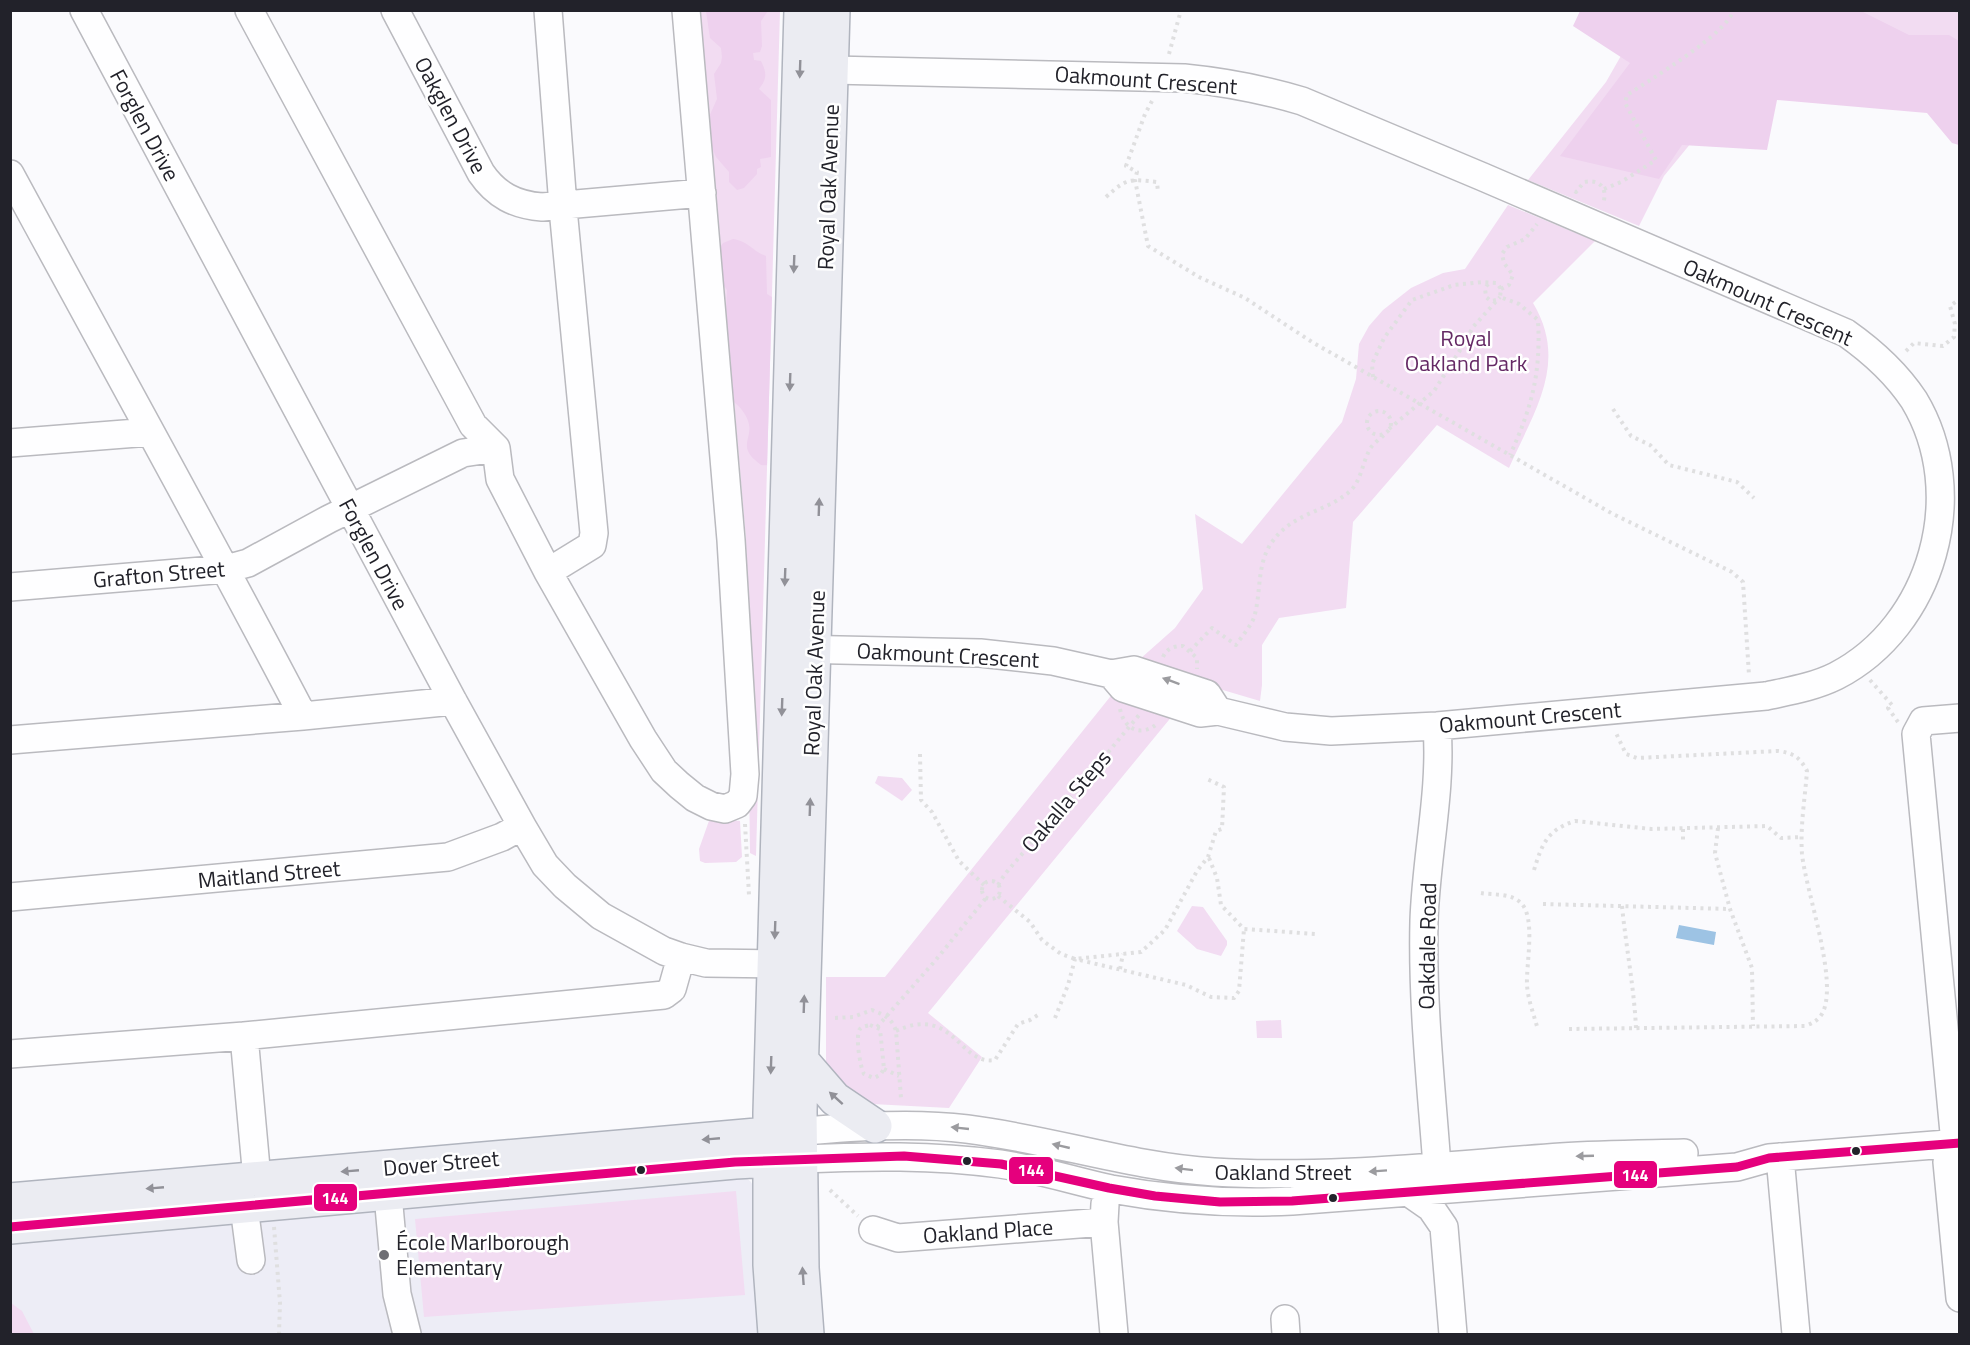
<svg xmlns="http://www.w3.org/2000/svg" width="1970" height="1345" viewBox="0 0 1970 1345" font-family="'Titillium Web',sans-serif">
<rect width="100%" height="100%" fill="#fafafd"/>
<!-- built -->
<path fill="#ededf6" d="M744,1176L751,1182L755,1190L765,1334H11V1236Z"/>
<!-- green -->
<path fill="#f2dcf2" d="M700,11H780L756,856L750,853L746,539Z
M1622,11H1959V95L1805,27L1691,143L1664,176L1639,226L1528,180L1606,82L1626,47Z
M1508,205L1595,241L1533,303C1569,363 1534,411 1509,468L1437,425L1353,522L1346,608L1279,618L1262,645V685L1260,701L1216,688L1140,659L1175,628L1203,589L1195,514L1242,544L1342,422L1356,379L1359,344L1369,326L1383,310L1411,288L1443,273L1465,269Z
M1114,692L1173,715L928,1013L982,1057L949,1108L872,1104L854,1100L826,1064V977H885Z
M878,776L902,778L912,790L902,801L875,783Z
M710,818L740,821L742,857L736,862L705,863L700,861L699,849Z
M1192,906L1203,907L1227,941V945L1221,956L1197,949L1177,931Z
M1281,1020L1282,1038H1257L1256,1021Z
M736,1191L745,1295L424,1317L415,1219Z
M11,1303L22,1311L34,1334H11Z"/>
<!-- forest -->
<path fill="#eed1ee" d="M706,11H768L761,21L762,46L760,52L753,53L754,60L761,61C767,73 767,79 759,89L771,100V157L760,159L761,167L757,169V174L744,188L737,190L729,182V172L716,157L711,146L709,117L717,99L714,74L721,63L722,57L721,48L710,38Z
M1580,11H1861L1909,35H1949L1959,41V145L1952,143L1927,113L1777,100L1767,150L1682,145L1659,179L1560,156L1630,63L1573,26Z
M733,239C750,242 752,251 766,256L767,294L772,297L767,465C760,466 760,464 755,460C738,445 754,437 748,421C746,414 740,407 734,402L726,312L727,290L723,284L720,247L723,243Z"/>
<!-- water -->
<path fill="#9dc3e4" d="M1679,925L1716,932L1714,945L1676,938Z"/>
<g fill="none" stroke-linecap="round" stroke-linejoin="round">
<!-- minor casing -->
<g stroke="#bababf" stroke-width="30">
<path id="minor" d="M84,10L453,701L522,826L545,865L565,886L601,916L664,951L681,957L706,963L774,964
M249,10L473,425L496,448L500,479L548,572L643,739L664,771L679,785L695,798L711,806L725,809L737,804L743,796L745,774L731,540L686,10
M395,10L481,173C496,195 515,205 542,207L702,193
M548,10L564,219L594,533L592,545L548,572
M832,70L1184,78C1224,82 1262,89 1302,101L1483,177L1846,333C1873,352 1896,373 1914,400C1970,493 1933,626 1836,676C1814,687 1789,691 1766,696L1437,726L1331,731L1285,727L1218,711L1200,713L1123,688L1111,674
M10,174C108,355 208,534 303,716
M10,443L150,432
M10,587L226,569L248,563L329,519L463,453L496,448
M793,649L980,653L1053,661L1111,674L1134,670L1207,694L1218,711
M1960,718L1923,721L1916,734L1955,1143L1947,1162L1960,1298
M1437,726C1442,791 1426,856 1424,921C1422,1003 1431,1084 1437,1166
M10,740L303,716L453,701
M10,897L448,857L502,837L522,826
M244,1036L257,1179
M10,1054L244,1036L664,995L672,989L681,957
M780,1133C842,1128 905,1121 967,1129C1050,1139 1131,1167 1214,1172C1330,1179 1446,1165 1561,1157C1602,1154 1643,1154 1684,1153
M1780,1157L1796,1334
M800,1159C867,1156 933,1155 1000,1164C1038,1169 1074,1181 1111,1189C1171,1200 1231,1204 1292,1201L1737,1167L1769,1158L1960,1143
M1408,1192L1431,1208L1444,1227L1453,1334
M388,1195L397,1294L407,1334
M1105,1204L1104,1222L1114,1334
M244,1207L251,1260
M873,1230L898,1238L1104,1222
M1285,1319L1286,1334"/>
</g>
<!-- major casing -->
<g stroke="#b0b4be" stroke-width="36">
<path id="major" d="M803,1062L835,1099L875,1126
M10,1200L769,1134
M10,1227L735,1162L792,1159
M775,1334L770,1265V1113L801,10
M807,1334L802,1268L800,1111L833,10"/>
</g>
<!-- path -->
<path stroke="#dfdfe0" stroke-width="4" stroke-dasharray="3 4.5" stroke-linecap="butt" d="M1955,10L1960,12
M1169,54L1181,10
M1152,101L1145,114L1126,166L1137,172L1135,180L1148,246L1199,277L1245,298L1312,342L1613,514L1732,572L1743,582L1749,675
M1604,189L1621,182L1656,160L1625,103L1627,95C1648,81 1730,32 1733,10
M1575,191L1576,192L1584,182C1600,179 1608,188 1603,204
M1106,197C1127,178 1129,179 1157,182L1158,192
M1488,284L1485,288L1486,297L1491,301L1496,300
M1501,289L1509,285L1513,275L1504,263L1502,254L1507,247L1525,239L1537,224
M1906,351L1914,343L1943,346L1954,337L1955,324L1950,306L1960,299
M1373,377L1372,364L1384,338L1412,300L1454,285L1483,282L1497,283L1501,289L1500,297L1519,304L1538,320C1541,373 1532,407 1510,455
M1613,409L1631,436L1650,445L1669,465L1737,482L1754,498
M1367 423a12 12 0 1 1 24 0a12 12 0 1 1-24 0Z
M1389,429L1434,391L1464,344L1473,327L1500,297
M1190,651L1212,628L1236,645C1242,636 1253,624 1255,614C1261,590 1257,563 1272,542C1292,513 1326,512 1349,492C1361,482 1362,464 1369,451C1372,444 1380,439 1385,434
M1163,657C1167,648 1174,646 1183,646L1197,658V669
M1870,680L1892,705L1888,708L1898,722
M1120,709C1124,729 1141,738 1158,723
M920,754L921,800L932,812L959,861L984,885
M745,824L749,895
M1718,828L1715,853L1730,909L1752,968L1753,1026
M1683,829V841
M1209,858L1217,878L1221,905L1244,929L1316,934
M1534,870C1542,844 1547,830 1575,821L1651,829L1767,826L1781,838L1802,837
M982 890a9 9 0 1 1 18 0a9 9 0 1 1-18 0Z
M998,885L1005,874L1081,785L1139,715
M1481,893C1493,895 1511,893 1521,903C1536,918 1526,964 1527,985C1528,1000 1534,1015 1538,1030
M998,896L1030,922L1042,940L1061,954L1075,959L1141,952L1165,930L1197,871L1208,857L1216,831L1222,829L1224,787L1207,779
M1543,904L1730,909
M1622,906C1626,947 1634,987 1636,1028
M1120,969L1123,954
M835,1018L853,1017L872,1010C884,1015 892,1018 896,1031L901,1098
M1055,1018L1068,985L1075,959L1186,985L1211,997L1234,998L1239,991L1244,929
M870,1025L880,1029L884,1069L880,1075L874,1078L864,1074C860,1067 855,1035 860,1029C863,1026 867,1026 870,1025Z
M877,1027L935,961L986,898
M1569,1029L1805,1026C1813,1023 1819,1020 1823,1012C1838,979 1806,892 1802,854C1800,827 1805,798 1807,771C1800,757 1793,753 1778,751L1637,758L1626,754L1616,733
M896,1031C954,1004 959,1066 995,1060L1018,1024L1030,1020L1041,1013
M884,1069L899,1076
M830,1190L858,1216
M274,1227L280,1303L279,1334"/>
<!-- minor -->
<use href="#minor" stroke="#fefeff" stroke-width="27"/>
<!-- major -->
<use href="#major" stroke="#ebecf2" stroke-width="33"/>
<!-- bus-1 casing -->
<g stroke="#fff" stroke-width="14">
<path id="bus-1" d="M10,1227L735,1162L904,1156L1001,1164L1109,1188L1155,1196L1220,1202L1292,1201L1737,1167L1769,1158L1960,1143"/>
</g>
<!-- bus-1 -->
<use href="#bus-1" stroke="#e5007d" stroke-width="9"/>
</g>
<!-- one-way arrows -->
<defs><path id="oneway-solid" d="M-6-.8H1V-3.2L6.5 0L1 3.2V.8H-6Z" transform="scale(1.5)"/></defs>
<g fill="#919198">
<use href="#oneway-solid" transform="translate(800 69) rotate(92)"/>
<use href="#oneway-solid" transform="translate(794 264) rotate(92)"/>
<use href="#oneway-solid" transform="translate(790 382) rotate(92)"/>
<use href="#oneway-solid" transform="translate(819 507) rotate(-88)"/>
<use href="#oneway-solid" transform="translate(785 577) rotate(92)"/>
<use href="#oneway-solid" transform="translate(782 707) rotate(92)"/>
<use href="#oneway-solid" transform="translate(810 807) rotate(-88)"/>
<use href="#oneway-solid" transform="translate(775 930) rotate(92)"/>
<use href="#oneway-solid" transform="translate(804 1004) rotate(-88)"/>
<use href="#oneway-solid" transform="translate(771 1065) rotate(92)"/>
<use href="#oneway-solid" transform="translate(836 1098) rotate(-138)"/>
<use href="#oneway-solid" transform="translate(711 1139) rotate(175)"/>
<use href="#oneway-solid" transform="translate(350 1171) rotate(175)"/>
<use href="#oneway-solid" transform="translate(155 1188) rotate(175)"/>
<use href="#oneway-solid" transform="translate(803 1276) rotate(-94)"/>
</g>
<g fill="#9b9b9f">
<use href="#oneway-solid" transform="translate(1171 681) rotate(-160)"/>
<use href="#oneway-solid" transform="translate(960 1128) rotate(-174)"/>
<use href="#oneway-solid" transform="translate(1061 1146) rotate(-167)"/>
<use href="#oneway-solid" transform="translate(1585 1156) rotate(178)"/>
<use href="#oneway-solid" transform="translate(1184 1169) rotate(-173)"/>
<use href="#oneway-solid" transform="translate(1378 1171) rotate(176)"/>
</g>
<!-- markers -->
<g fill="#22222a" stroke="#fff" stroke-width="2">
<circle cx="1856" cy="1151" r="5"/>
<circle cx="967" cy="1161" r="5"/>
<circle cx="641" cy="1170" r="5"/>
<circle cx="1333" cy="1198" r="5"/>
</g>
<circle fill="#6e6e74" stroke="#fff" stroke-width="2" cx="384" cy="1255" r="6"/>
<g text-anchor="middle" stroke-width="5" stroke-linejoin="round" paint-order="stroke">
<!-- street labels -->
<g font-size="22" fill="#22222a" stroke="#fff">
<text transform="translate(1146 80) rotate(4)" y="8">Oakmount Crescent</text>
<text transform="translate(451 115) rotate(62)" y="8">Oakglen Drive</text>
<text transform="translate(145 125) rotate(62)" y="8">Forglen Drive</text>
<text transform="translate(828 187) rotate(-88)" y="8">Royal Oak Avenue</text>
<text transform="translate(1768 302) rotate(24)" y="8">Oakmount Crescent</text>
<text transform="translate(374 554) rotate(62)" y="8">Forglen Drive</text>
<text transform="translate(159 574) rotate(-5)" y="8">Grafton Street</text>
<text transform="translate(948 655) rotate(3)" y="8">Oakmount Crescent</text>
<text transform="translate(814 673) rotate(-88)" y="8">Royal Oak Avenue</text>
<text transform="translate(1530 717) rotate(-5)" y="8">Oakmount Crescent</text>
<text transform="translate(1066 801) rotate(-50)" y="8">Oakalla Steps</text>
<text transform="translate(269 874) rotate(-5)" y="8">Maitland Street</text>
<text transform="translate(1427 946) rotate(-89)" y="8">Oakdale Road</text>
<text transform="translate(441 1163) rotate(-5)" y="8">Dover Street</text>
<text x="1283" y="1180">Oakland Street</text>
<text transform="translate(988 1231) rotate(-4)" y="8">Oakland Place</text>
</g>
<!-- park labels -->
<g font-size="22" fill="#652965" stroke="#fff">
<text x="1466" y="346">Royal<tspan x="1466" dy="25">Oakland Park</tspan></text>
</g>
<!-- poi labels -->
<g font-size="22" fill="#22222a" stroke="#fff" text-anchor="start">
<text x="396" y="1250">École Marlborough<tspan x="396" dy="25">Elementary</tspan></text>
</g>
</g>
<g stroke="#fff" stroke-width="2">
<rect x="1008" y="1156" width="46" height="29" rx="6" fill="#e5007d"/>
<rect x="1613" y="1160" width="45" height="29" rx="6" fill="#e5007d"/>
<rect x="313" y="1183" width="45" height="29" rx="6" fill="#e5007d"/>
</g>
<g font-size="16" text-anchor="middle" font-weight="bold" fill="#fff">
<text x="1031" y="1176">144</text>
<text x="1635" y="1181">144</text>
<text x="335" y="1204">144</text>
</g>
<!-- border -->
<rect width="1970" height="1345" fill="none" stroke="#22222a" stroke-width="24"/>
</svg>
